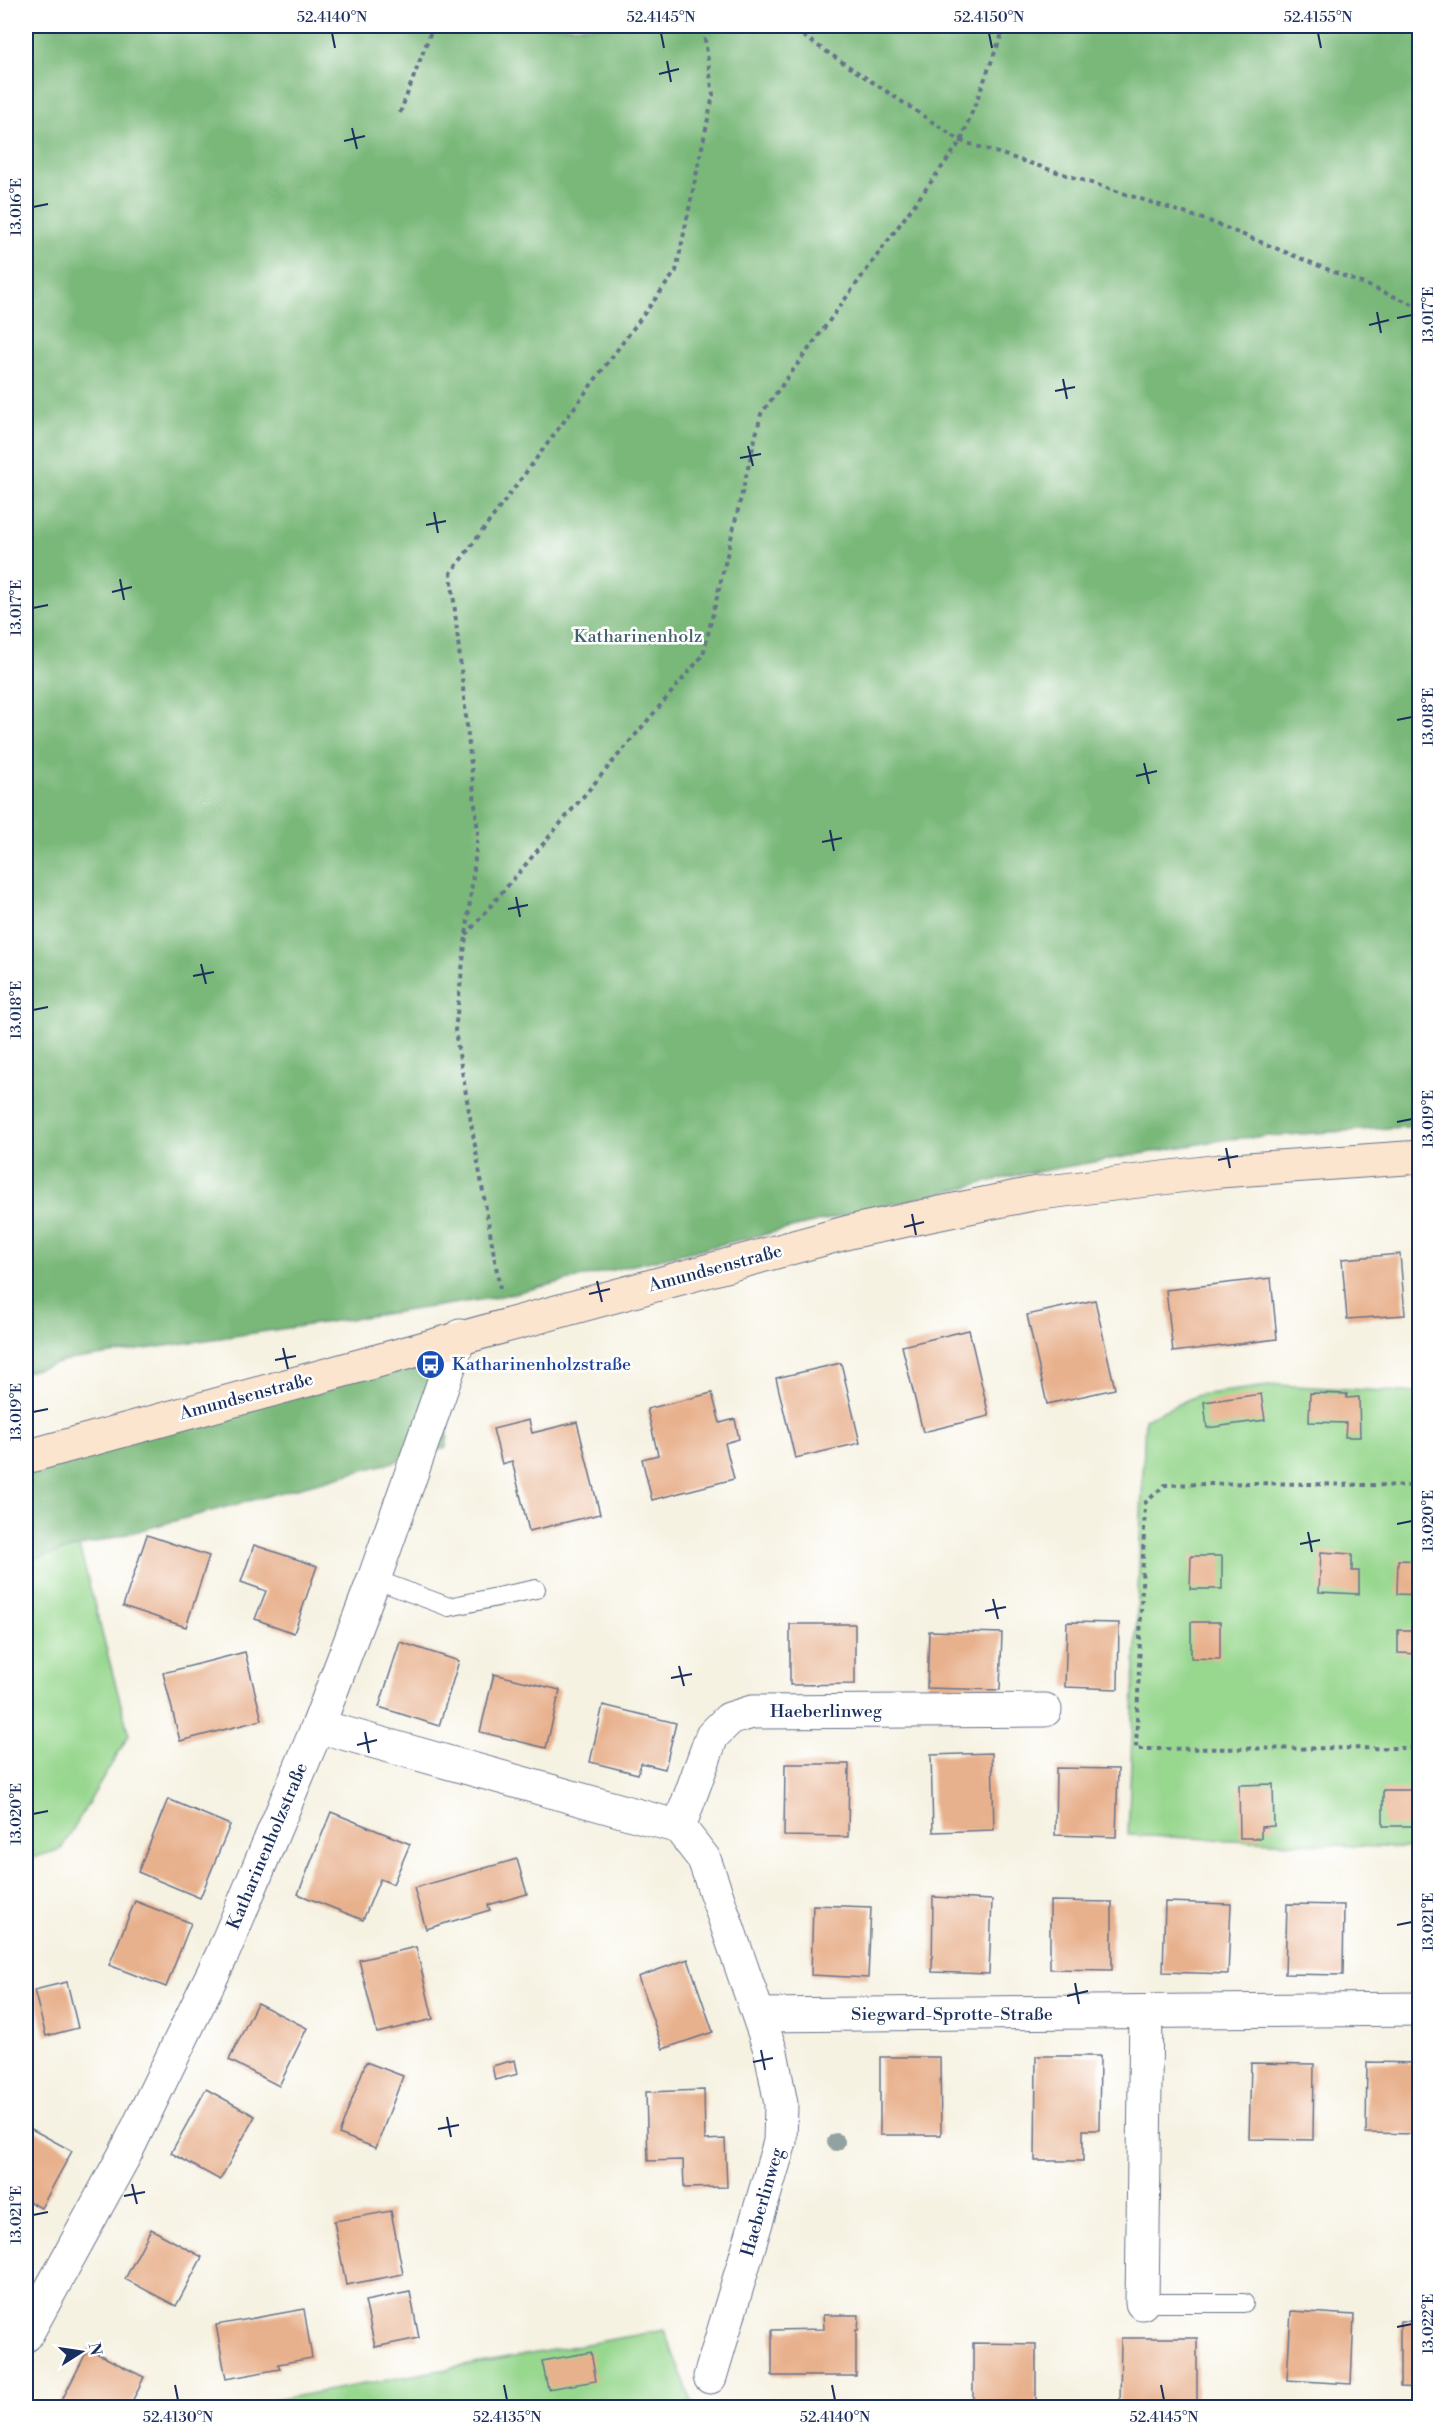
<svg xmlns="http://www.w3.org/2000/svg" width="1445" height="2433" font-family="'Libre Bodoni',serif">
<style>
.green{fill:#97d78e;stroke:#598376;stroke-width:1.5}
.forest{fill:#79b879;stroke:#4a746c;stroke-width:1.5}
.building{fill:#e8b18d}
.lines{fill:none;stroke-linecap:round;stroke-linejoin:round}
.lane-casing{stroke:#68738c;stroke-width:20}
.street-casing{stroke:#68738c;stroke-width:35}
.secondary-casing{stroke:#68738c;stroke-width:35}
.path{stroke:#68738c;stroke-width:4;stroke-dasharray:4.5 4.5;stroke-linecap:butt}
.lane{stroke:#fff;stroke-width:18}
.street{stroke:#fff;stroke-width:33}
.secondary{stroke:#fce5cf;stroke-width:33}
.tree{fill:#92a2a1}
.ticks{fill:none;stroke:#1b2f5e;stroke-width:2}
.labels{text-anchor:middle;stroke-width:5;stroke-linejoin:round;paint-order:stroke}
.park-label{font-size:18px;fill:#40616c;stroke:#fff}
.street-label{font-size:18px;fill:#1b2f5e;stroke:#fff}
.transit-label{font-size:18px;fill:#164399;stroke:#fff;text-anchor:start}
.neatline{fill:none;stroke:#1b2f5e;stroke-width:2}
.ticks-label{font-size:15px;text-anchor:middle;fill:#1b2f5e}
</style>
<rect width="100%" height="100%" fill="#fff"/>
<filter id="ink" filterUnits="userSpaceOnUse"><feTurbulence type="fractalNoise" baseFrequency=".0167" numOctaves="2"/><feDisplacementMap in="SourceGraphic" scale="12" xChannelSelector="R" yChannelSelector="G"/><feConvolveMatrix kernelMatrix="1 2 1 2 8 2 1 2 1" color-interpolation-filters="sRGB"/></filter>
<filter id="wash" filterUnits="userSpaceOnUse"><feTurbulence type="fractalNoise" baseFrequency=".008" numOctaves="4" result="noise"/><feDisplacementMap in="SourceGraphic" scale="24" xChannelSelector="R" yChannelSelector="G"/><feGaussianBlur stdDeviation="1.35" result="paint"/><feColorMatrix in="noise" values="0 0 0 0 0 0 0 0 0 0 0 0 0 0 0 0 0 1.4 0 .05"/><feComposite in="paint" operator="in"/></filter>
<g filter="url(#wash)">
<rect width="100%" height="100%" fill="#f6f2e2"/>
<g class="green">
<path d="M1277 1385 1419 1393V1849L1128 1835 1145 1419 1198 1395Z"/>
<path d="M79 1546 129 1735 61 1849 26 1860V1561Z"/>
<path d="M664 2330 694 2407 270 2408 269 2401Z"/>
</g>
<g class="forest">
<path d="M26 26H1419V1126L1228 1139 1013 1176 493 1298 70 1360 26 1372Z"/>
<path d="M460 1336 446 1448 26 1561V1457Z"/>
</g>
<g id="blocks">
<g class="building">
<path d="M1400 1254 1405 1315 1347 1319 1342 1259Z"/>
<path d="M1271 1278 1277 1339 1173 1352 1166 1290Z"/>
<path d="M1095 1300 1115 1389 1047 1404 1027 1315Z"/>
<path d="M969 1330 989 1416 923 1432 902 1346Z"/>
<path d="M841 1363 860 1443 795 1458 776 1378Z"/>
<path d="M712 1393 720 1423 735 1419 739 1439 725 1443 734 1479 652 1500 642 1459 658 1455 647 1409Z"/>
<path d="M1310 1393 1347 1394 1346 1398 1359 1397 1360 1437H1345L1346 1423 1309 1422Z"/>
<path d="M1261 1394 1265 1420 1207 1428 1204 1402Z"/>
<path d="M529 1420 532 1433 577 1422 600 1514 529 1531 512 1461 502 1464 493 1429Z"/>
<path d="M147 1535 209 1556 186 1627 123 1606Z"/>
<path d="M254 1545 317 1566 294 1633 255 1619 266 1591 241 1582Z"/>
<path d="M1321 1552 1352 1554V1571H1359V1594L1319 1592Z"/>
<path d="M1191 1556H1222V1589H1190Z"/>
<path d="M1398 1560 1420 1561V1595L1397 1594Z"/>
<path d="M1067 1622 1119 1623 1118 1689 1065 1687Z"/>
<path d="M1191 1622H1220V1659L1191 1658Z"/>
<path d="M790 1624H855V1684L790 1685Z"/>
<path d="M1398 1630H1420V1654L1398 1653Z"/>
<path d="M929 1631 1002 1633 1000 1690 927 1688Z"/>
<path d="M400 1642 459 1661 439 1726 379 1707Z"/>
<path d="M245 1652 262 1720 180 1741 163 1673Z"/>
<path d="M494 1674 560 1690 546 1748 480 1732Z"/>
<path d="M603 1705 676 1723 665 1769 641 1763 638 1774 590 1762Z"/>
<path d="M992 1753 994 1830 933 1832 931 1755Z"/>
<path d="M785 1764H849L848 1837 784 1836Z"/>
<path d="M1056 1768 1118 1769 1116 1837 1055 1835Z"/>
<path d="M1273 1784 1274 1826 1261 1827V1838H1240L1239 1785Z"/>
<path d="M1383 1790H1417L1418 1826H1383Z"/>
<path d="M168 1799 230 1825 200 1898 138 1872Z"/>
<path d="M331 1812 410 1844 393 1884 380 1879 363 1920 298 1894Z"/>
<path d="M517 1859 527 1894 488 1905 490 1910 426 1929 414 1888Z"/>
<path d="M933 1897 992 1900 989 1974 932 1972Z"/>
<path d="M135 1901 191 1923 166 1987 109 1965Z"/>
<path d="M1050 1901 1112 1902V1970L1050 1969Z"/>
<path d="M1165 1902 1231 1904 1228 1974 1163 1972Z"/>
<path d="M1287 1904 1344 1905 1343 1975 1285 1974Z"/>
<path d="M813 1905 871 1907 868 1978 811 1975Z"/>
<path d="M416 1947 433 2019 377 2033 359 1960Z"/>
<path d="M688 1959 713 2032 663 2049 638 1977Z"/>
<path d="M67 1982 78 2028 46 2036 34 1990Z"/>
<path d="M257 2003 307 2028 279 2086 229 2060Z"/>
<path d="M1036 2056H1100L1099 2130H1083V2161H1035Z"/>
<path d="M880 2057H940L941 2135H880Z"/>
<path d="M515 2060 518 2074 495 2080 492 2066Z"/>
<path d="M366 2062 403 2076 376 2148 339 2134Z"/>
<path d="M1367 2062 1420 2063V2134L1366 2133Z"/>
<path d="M1251 2063 1314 2064 1313 2140 1249 2139Z"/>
<path d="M206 2089 255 2116 220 2180 171 2153Z"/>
<path d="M704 2090 705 2140 725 2139 727 2187 684 2188 683 2160 648 2161 646 2092Z"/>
<path d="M26 2126 72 2151 41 2208 26 2200Z"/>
<path d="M391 2211 403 2274 346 2285 334 2221Z"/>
<path d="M151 2229 202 2257 176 2306 125 2279Z"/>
<path d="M410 2292 419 2338 375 2347 365 2301Z"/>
<path d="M304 2309 312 2358 278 2364 280 2369 226 2379 216 2325Z"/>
<path d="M1291 2311 1354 2315 1351 2384 1287 2380Z"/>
<path d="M823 2315H859L858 2330H856V2376H772V2330L824 2329Z"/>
<path d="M1400 2321H1420V2388L1400 2387Z"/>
<path d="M1121 2338H1197V2407L1120 2406Z"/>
<path d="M973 2343 1036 2344V2406L973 2407Z"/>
<path d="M88 2349 144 2377 129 2408 59 2406Z"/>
<path d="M591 2352 596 2381 548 2389 542 2361Z"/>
</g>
</g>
</g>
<g filter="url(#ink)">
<use href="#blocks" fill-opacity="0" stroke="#68738c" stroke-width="1.5"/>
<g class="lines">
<defs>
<g id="lane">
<path d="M374 1579 449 1607 536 1589"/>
<path d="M1142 2303H1244"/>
</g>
<g id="street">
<path d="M318 1726 679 1827 704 1859 771 2052 781 2104 780 2142 710 2377"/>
<path d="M679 1827 712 1736 729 1719 752 1712 1045 1710"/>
<path d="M759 2015 1420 2009"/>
<path d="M1142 2303 1146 2012"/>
<path d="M26 2335 125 2154 222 1955 318 1726 374 1579 460 1336"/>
</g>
<path id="secondary" d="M26 1457 849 1232 1032 1194 1220 1171 1420 1157"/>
</defs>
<use href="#lane" class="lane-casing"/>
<use href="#street" class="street-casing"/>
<use href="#secondary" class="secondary-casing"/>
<g class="path">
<path d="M788 26 961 141 1209 221 1420 307"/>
<path d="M400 113 433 26"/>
<path d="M466 935 703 655 761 414 961 141 1005 26"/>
<path d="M500 1289 455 1031 478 832 451 573 676 271 713 95 703 26"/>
<path d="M1420 1486 1253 1483 1165 1485 1145 1503 1136 1749 1420 1748"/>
</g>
<use href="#lane" class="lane"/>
<use href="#street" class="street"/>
<use href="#secondary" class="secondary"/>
</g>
<circle class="tree" cx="836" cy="2142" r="9"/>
</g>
<path class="ticks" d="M332 33 335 48M661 33 664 48M989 33 992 48M1318 33 1321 48M667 61 671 82M659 74 679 69M352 128 357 149M344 141 365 136M33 207 48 204M1377 312 1381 333M1397 318 1412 315M1369 325 1389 320M1063 379 1067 399M1055 391 1075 387M748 446 753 466M740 458 761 454M434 512 438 533M426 525 446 521M120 579 124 600M112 592 132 587M33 608 48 605M1397 720 1412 717M1144 763 1149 784M1136 776 1157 771M830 830 834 851M822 842 842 838M516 897 520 917M508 909 528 905M201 964 206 984M193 976 214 972M33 1010 48 1007M1397 1122 1412 1119M1226 1148 1230 1168M1218 1160 1238 1156M912 1214 916 1235M904 1227 924 1222M597 1281 602 1302M589 1294 610 1289M283 1348 288 1369M275 1360 296 1356M33 1412 48 1409M1397 1524 1412 1521M1308 1532 1312 1552M1300 1544 1320 1540M993 1599 998 1619M985 1611 1006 1607M679 1666 684 1686M671 1678 692 1674M365 1732 369 1753M357 1745 377 1740M33 1814 48 1811M1397 1925 1412 1922M1075 1983 1079 2004M1067 1996 1088 1991M761 2050 765 2070M753 2062 773 2058M447 2117 451 2137M438 2129 459 2125M132 2184 137 2204M124 2196 145 2192M33 2215 48 2212M1397 2327 1412 2324M175 2385 178 2400M504 2385 507 2400M832 2385 835 2400M1161 2385 1164 2400"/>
<defs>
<symbol id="bus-disc" viewBox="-11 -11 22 22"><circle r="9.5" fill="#1a4fb4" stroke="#fff"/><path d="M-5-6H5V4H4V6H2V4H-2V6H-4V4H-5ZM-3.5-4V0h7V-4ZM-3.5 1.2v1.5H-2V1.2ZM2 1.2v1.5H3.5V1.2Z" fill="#fff"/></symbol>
</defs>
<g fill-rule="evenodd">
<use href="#bus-disc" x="414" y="1348" width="33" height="33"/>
</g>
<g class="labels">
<g class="park-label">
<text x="638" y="642">Katharinenholz</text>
</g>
<g class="street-label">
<text transform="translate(715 1268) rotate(-15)" y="6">Amundsenstraße</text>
<text transform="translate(246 1396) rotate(-15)" y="6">Amundsenstraße</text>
<text x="826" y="1717">Haeberlinweg</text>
<text transform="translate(267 1846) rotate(-67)" y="6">Katharinenholzstraße</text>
<text x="952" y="2020">Siegward-Sprotte-Straße</text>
<text transform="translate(762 2202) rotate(-74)" y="6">Haeberlinweg</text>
</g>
<g class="transit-label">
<text x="452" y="1370">Katharinenholzstraße</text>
</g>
</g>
<rect width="1445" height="2433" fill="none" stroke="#fff" stroke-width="66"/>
<g transform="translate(81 2352) rotate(78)" stroke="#ffffff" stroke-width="4.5" paint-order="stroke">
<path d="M0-4.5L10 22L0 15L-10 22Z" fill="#1b2f5e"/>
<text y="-9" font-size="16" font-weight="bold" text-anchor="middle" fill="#1b2f5e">N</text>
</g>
<rect x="33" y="33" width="1379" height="2367" class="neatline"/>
<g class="ticks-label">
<text x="332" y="22">52.4140°N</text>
<text x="661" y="22">52.4145°N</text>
<text x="989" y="22">52.4150°N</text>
<text x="1318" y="22">52.4155°N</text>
<text transform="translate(16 207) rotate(-90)" y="5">13.016°E</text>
<text transform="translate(1428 315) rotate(-90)" y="5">13.017°E</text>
<text transform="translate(16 608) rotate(-90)" y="5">13.017°E</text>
<text transform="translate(1428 717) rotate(-90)" y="5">13.018°E</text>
<text transform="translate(16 1010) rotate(-90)" y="5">13.018°E</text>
<text transform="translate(1428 1119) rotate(-90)" y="5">13.019°E</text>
<text transform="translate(16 1412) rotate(-90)" y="5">13.019°E</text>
<text transform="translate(1428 1521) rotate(-90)" y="5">13.020°E</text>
<text transform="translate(16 1814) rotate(-90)" y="5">13.020°E</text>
<text transform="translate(1428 1922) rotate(-90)" y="5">13.021°E</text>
<text transform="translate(16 2215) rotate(-90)" y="5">13.021°E</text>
<text transform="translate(1428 2324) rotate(-90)" y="5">13.022°E</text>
<text x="178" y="2422">52.4130°N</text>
<text x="507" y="2422">52.4135°N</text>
<text x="835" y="2422">52.4140°N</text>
<text x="1164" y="2422">52.4145°N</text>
</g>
</svg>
